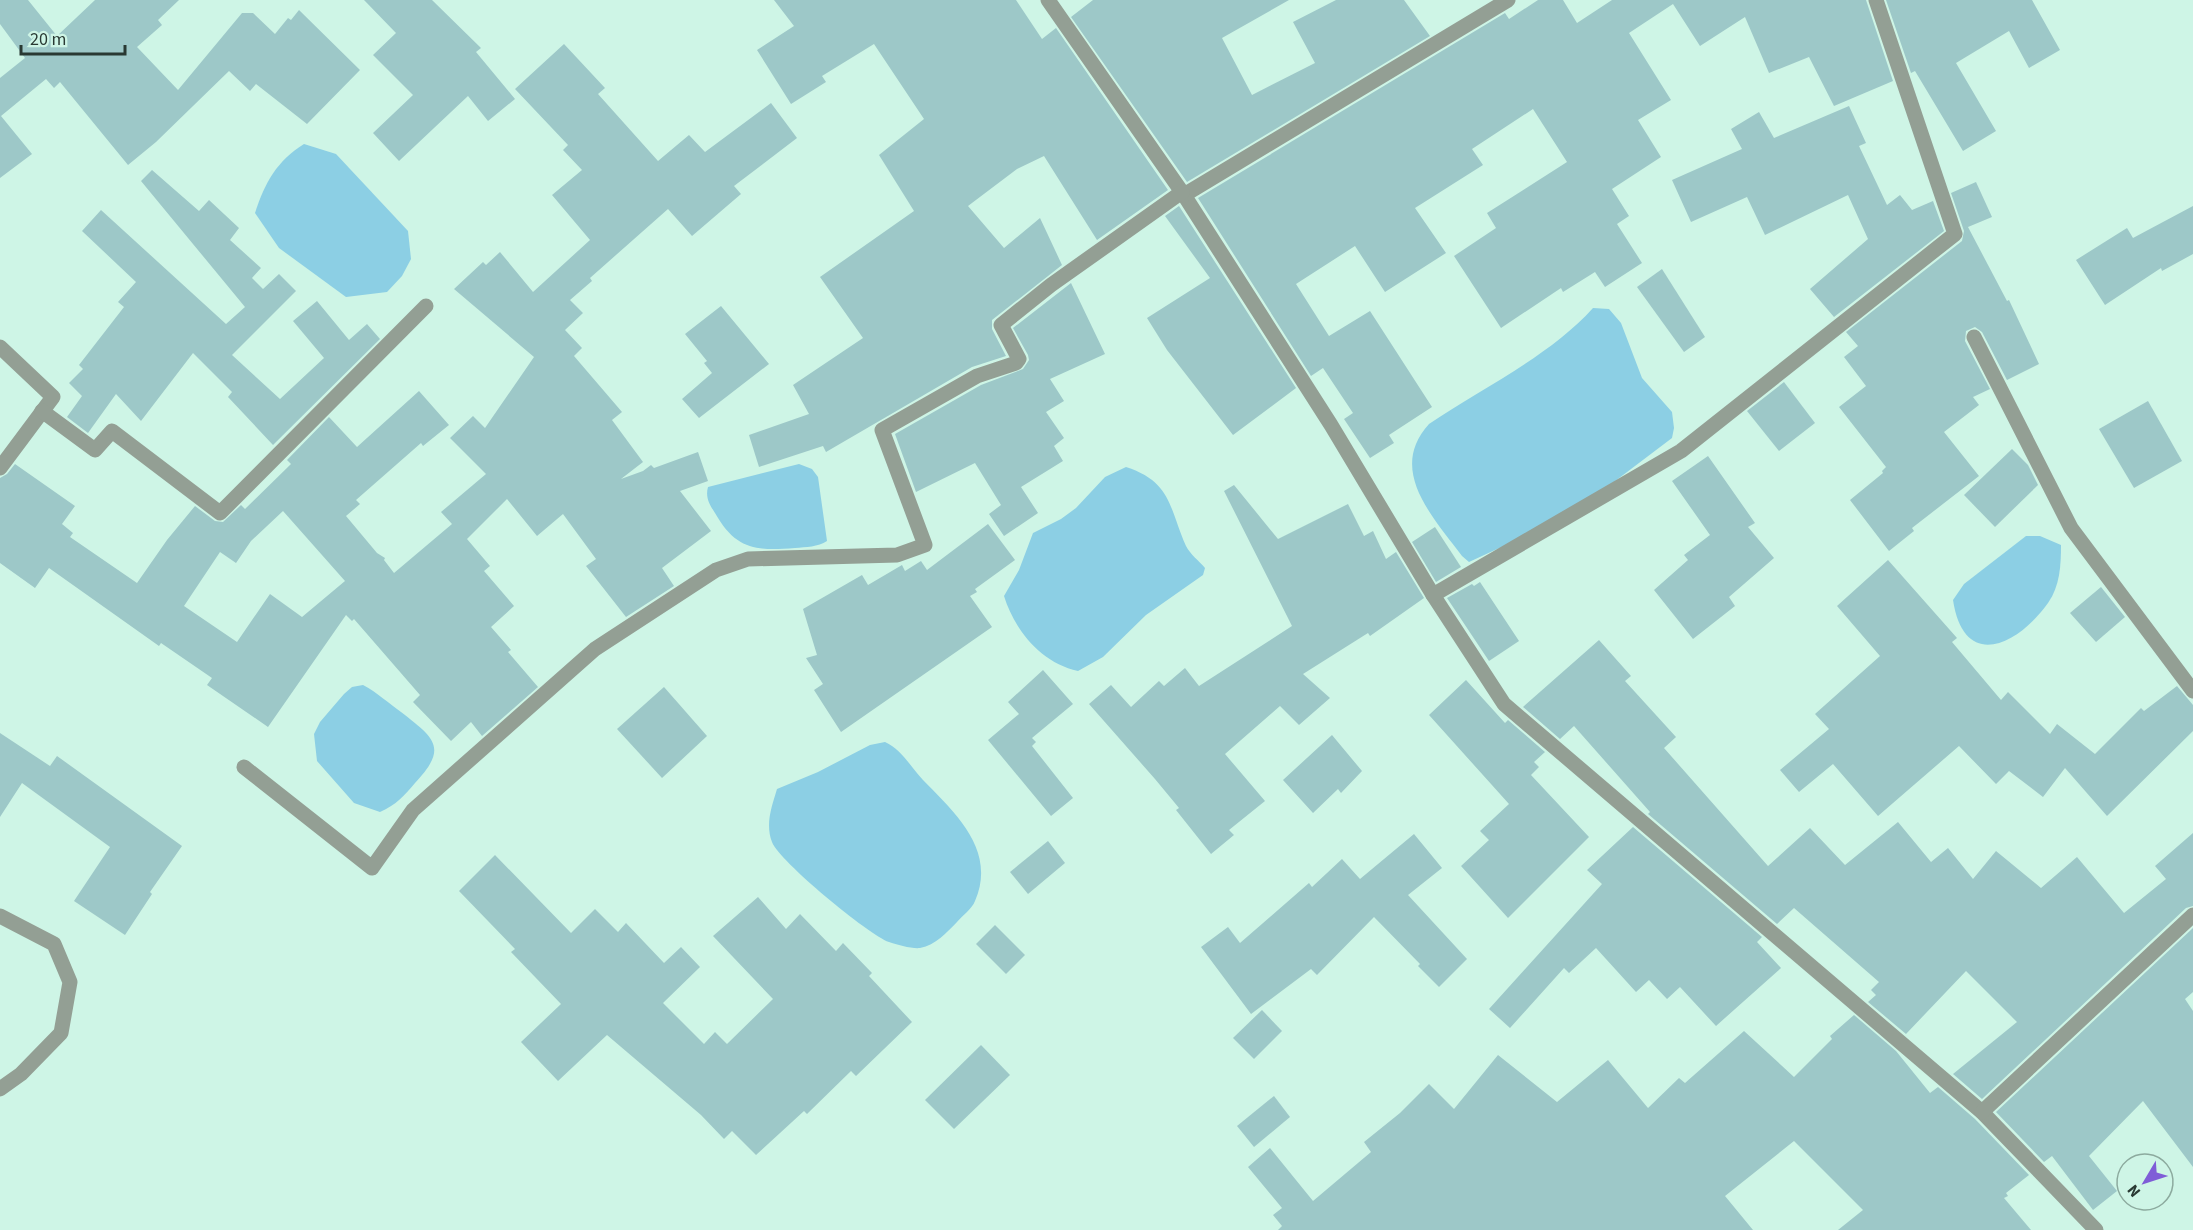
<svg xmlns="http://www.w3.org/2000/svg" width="2193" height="1230" font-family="'Source Sans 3',sans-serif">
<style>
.water{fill:#8ccfe4}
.building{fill:#9dc8c8;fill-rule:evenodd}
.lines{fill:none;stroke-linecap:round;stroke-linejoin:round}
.minor{stroke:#939f94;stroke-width:15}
</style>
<rect width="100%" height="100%" fill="#cef5e6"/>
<g class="water">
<path d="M304 144 336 154 408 231 411 259 402 276 387 292 346 297 279 248 255 213C265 182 277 161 304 144Z"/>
<path d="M1593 308 1609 309 1621 323 1642 378 1672 412 1674 428 1672 438 1598 494 1508 544 1469 562 1462 556C1433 517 1387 470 1429 424 1482 388 1550 356 1593 308Z"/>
<path d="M799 464 812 469 818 477 827 541C818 547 806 547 795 548 756 551 736 550 715 513 710 505 705 498 708 487Z"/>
<path d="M1126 467C1172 482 1169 508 1186 546 1190 554 1199 561 1205 568L1203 575 1146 615 1103 657 1078 671C1041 663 1015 631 1004 596L1019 570 1033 533 1061 519 1076 508 1105 477Z"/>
<path d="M2026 536H2040L2061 545C2061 565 2060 586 2048 603 2018 645 1964 672 1953 600L1964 584Z"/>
<path d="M363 685C378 693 388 703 401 712 434 738 449 747 415 783 404 796 396 805 380 812L354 803 317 761 314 734 320 722 344 694 352 687Z"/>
<path d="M885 742C902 750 910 766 923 780 955 813 997 850 975 901 972 909 962 916 957 922 946 933 936 945 920 948 913 949 897 945 889 942 869 935 779 861 772 842 765 824 772 806 777 789L818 772 870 745Z"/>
</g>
<g class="building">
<path d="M0 0H28L57 36 95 0H179L158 20 162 25 137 47 178 90 242 13H253L275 34 288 18 291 20 299 10 360 70 307 124 256 84 250 91 229 71 156 142 128 165 60 82 54 88 46 79 1 116 32 154 0 178V78L25 58 0 24Z"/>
<path d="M364 0H432L481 48 476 52 515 99 488 121 468 96 399 161 373 133 413 95 373 55 396 33Z"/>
<path d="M774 0H1016L1042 39 1056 28 1168 190 1097 240 1044 156 1017 169 968 206 1004 248 1040 218 1062 265 992 320V329L1006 356 972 367 826 452 823 446 759 467 749 435 809 414 793 385 863 338 820 277 914 211 879 155 924 119 874 44 822 76 826 82 791 104 757 50 794 26Z"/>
<path d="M1093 0H1289L1222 38 1252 95 1315 63 1293 22 1336 0H1404L1430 36 1187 182 1071 17Z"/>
<path d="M1538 0H1563L1577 23 1612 0H1866L1893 81 1834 106 1809 57 1769 73 1745 17 1700 46 1673 4 1629 33 1671 100 1638 120 1661 157 1612 189 1629 216 1617 224 1642 263 1605 287 1595 272 1563 292 1561 288 1501 328 1454 256 1496 228 1487 213 1567 162 1533 109 1472 149 1483 165 1415 208 1446 253 1385 292 1355 246 1296 284 1329 336 1370 311 1432 407 1389 435 1394 443 1370 458 1344 419 1353 413 1323 368 1311 376 1198 198 1505 13 1509 19Z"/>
<path d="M1886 0H2032L2060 50 2029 68 2009 31 1956 63 1996 131 1963 151 1915 71 1911 73Z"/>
<path d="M564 44 605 88 598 94 658 161 689 135 705 152 771 103 797 138 734 186 741 194 692 236 668 209 590 278 592 281 570 300 583 313 565 330 582 348 574 356 622 412 612 420 643 462 621 479 643 471 651 465 654 468 698 452 708 481 680 491 711 531 662 568 674 586 626 617 586 566 596 559 563 514 537 536 507 499 467 539 490 566 484 571 514 606 491 627 511 650 508 652 538 687 482 736 471 722 451 741 413 702 420 695 354 619 352 621 346 615 268 727 207 685 212 678 161 643 159 646 49 568 35 588 0 563V478L7 474 15 464 75 506 62 524 73 533 70 537 137 583 167 540 195 506 215 521 223 522 241 505 245 509 291 464 287 460 329 417 357 447 419 391 449 425 423 446 421 443 356 500 360 504 346 516 377 553 385 558 384 560 394 573 452 524 441 512 486 474 450 438 473 416 485 428 534 357 454 289 483 262 486 265 500 252 533 292 590 240 552 195 582 170 563 150 568 145 515 89ZM283 511 345 581 302 617 270 594 237 642 184 606 220 552 236 563 251 541Z"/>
<path d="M1849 106 1866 143 1859 146 1887 205 1900 195 1912 210 1933 201 1944 231 1834 317 1810 289 1868 239 1848 195 1765 235 1747 197 1691 222 1672 180 1742 149 1731 129 1759 112 1774 138Z"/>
<path d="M152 170 199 211 209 200 239 228 230 240 261 268 252 278 263 289 279 274 296 291 232 355 280 399 324 358 293 321 317 301 349 340 367 324 380 339 273 445 228 397 232 392 193 353 141 421 116 394 88 433 67 417 82 396 69 383 83 369 79 365 124 307 118 302 136 282 82 231 101 210 226 324 245 307 141 181Z"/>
<path d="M1976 182 1992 217 1968 227 2007 301 2009 300 2039 364 2007 380 1982 332 1975 327 1966 331 1965 341 1990 389 1973 397 1979 405 1944 432 1979 476 1912 528 1914 531 1889 551 1850 500 1883 473 1882 471 1886 467 1839 407 1866 386 1844 357 1858 346 1846 332 1962 241 1964 231 1951 193Z"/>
<path d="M1179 206 1296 388 1233 435 1167 350 1147 318 1210 278 1165 216Z"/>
<path d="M2193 206V254L2162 271 2161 268 2105 305 2076 260 2127 228 2133 238Z"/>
<path d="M1662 269 1705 337 1684 352 1637 287Z"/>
<path d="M1071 283 1105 354 1050 379 1064 401 1046 412 1064 438 1054 446 1063 461 1021 487 1038 513 1004 536 989 514 1001 505 975 463 916 492 895 434 981 385 1023 369 1029 360 1028 355 1013 328Z"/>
<path d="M721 306 769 364 699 418 682 399 712 373 704 363 707 361 685 334Z"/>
<path d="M1784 382 1815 423 1779 451 1747 411Z"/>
<path d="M2148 401 2182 461 2134 488 2099 429Z"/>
<path d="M2012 449 2028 465 2038 485 1995 527 1964 495Z"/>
<path d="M1708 456 1755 523 1748 527 1774 558 1729 597 1735 606 1693 639 1654 590 1688 560 1684 555 1710 535 1672 481Z"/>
<path d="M1234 485 1278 539 1348 504 1364 536 1373 531 1386 559 1396 552 1424 598 1370 636 1368 633 1303 674 1330 698 1299 725 1280 706 1225 754 1265 801 1229 830 1234 835 1211 854 1176 810 1179 808 1155 779 1089 704 1111 685 1131 707 1159 681 1164 686 1185 668 1199 686 1292 626 1224 491Z"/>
<path d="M988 524 1015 560 975 589 977 592 970 596 992 627 841 732 814 690 823 684 806 658 817 655 803 609 862 575 868 585 902 565 905 571 921 561 927 570Z"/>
<path d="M1435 527 1461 567 1436 582 1412 542Z"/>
<path d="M1888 560 1957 638 1952 642 2001 700 2008 692 2050 734 2057 724 2095 754 2141 708 2144 711 2177 686 2193 705V731L2107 816 2065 768 2043 797 2009 771 1996 784 1959 746 1878 816 1833 764 1799 792 1780 770 1829 729 1815 714 1880 656 1837 606Z"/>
<path d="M1480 582 1519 641 1489 661 1447 598 1472 584 1474 586Z"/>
<path d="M2101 587 2125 617 2096 642 2070 613Z"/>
<path d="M1599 640 1631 676 1625 681 1676 737 1664 748 1768 866 1810 828 1845 865 1898 822 1931 862 1948 848 1973 879 1996 851 2041 888 2077 857 2124 913 2166 879 2155 866 2193 833V906L2186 908 1982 1099 1953 1074 2017 1022 1966 971 1906 1034 1868 1002 1876 995 1871 990 1879 982 1794 908 1777 924 1648 814 1650 812 1574 726 1560 739 1523 707Z"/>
<path d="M1043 670 1073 704 1032 738 1036 742 1032 746 1073 798 1051 816 988 740 1019 714 1008 702Z"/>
<path d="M1466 680 1505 723 1508 720 1545 752 1534 762 1539 767 1531 775 1589 837 1508 918 1461 866 1489 840 1480 831 1509 804 1429 715Z"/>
<path d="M664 687 707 736 662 778 617 729Z"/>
<path d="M0 733 50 766 57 756 182 846 150 892 152 894 125 935 74 901 110 847 22 783 0 817Z"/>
<path d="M1332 735 1362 771 1341 793 1338 789 1313 813 1283 780Z"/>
<path d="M1633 827 1762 937 1757 942 1781 968 1716 1026 1680 987 1667 999 1649 980 1636 992 1596 948 1569 973 1564 968 1510 1028 1489 1009 1602 884 1587 870Z"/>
<path d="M1414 834 1442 868 1408 895 1467 959 1439 987 1418 966 1420 964 1374 917 1317 975 1311 969 1251 1014 1201 947 1228 927 1240 943 1309 883 1312 887 1342 859 1360 879Z"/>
<path d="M1048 841 1065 863 1028 894 1010 872Z"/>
<path d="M495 855 571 933 595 909 618 932 626 923 664 963 681 947 700 967 663 1003 704 1044 715 1032 727 1044 773 999 713 936 758 897 786 929 800 914 836 951 843 943 872 973 869 976 912 1022 856 1076 851 1071 807 1114 804 1111 756 1155 732 1131 724 1139 701 1115 607 1035 558 1081 521 1042 561 1004 511 952 515 949 459 891Z"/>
<path d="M995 925 1025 955 1006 974 976 944Z"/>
<path d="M2193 928V992L2185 999 2193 1011V1167L2143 1101 2089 1156 2117 1191 2093 1210 2052 1156 2044 1162 1996 1112Z"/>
<path d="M1262 1010 1282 1031 1254 1059 1233 1038Z"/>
<path d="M1854 1015 1896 1051 1930 1093 1938 1087 1975 1119 2029 1175 2006 1193 2008 1196 2004 1198 2031 1230H1838L1863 1210 1794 1141 1725 1196 1753 1230H1278L1282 1226 1273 1215 1282 1208 1248 1167 1270 1148 1313 1201 1371 1152 1364 1142 1400 1113 1429 1084 1454 1109 1498 1055 1557 1102 1608 1060 1648 1108 1679 1078 1685 1083 1744 1031 1794 1077 1832 1039 1830 1036Z"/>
<path d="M981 1045 1010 1075 954 1129 925 1100Z"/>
<path d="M1274 1096 1290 1117 1254 1147 1237 1126Z"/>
</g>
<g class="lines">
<g class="minor">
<path d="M1048 0 1184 195 1331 425 1433 595 1504 704 1982 1112 2096 1230"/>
<path d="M1184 195 1508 0"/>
<path d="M1974 337 2071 528 2193 691"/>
<path d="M0 347 53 397 0 468"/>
<path d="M42 411 95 450 112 431 220 513 426 306"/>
<path d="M1433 595 1681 451 1955 234 1876 0"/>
<path d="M244 767 372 868 413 810 595 649 716 570 748 559 897 555 925 545 882 430 977 376 1016 363 1019 359 1001 325 1051 285 1182 192"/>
<path d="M0 916 54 944 70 982 61 1033 21 1074 0 1089"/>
<path d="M1982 1112 2193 915"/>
</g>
</g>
<g transform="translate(2145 1182) rotate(231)"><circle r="28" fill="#cef5e6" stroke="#8caa9e" stroke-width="1.5"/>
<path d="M0-4.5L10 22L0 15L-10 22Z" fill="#7f5dd7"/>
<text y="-9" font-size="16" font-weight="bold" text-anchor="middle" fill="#293933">N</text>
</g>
<path d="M21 45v9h104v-9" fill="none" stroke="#293933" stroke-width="3"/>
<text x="30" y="45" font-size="18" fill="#293933" stroke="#cef5e6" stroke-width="4.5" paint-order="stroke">20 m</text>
</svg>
